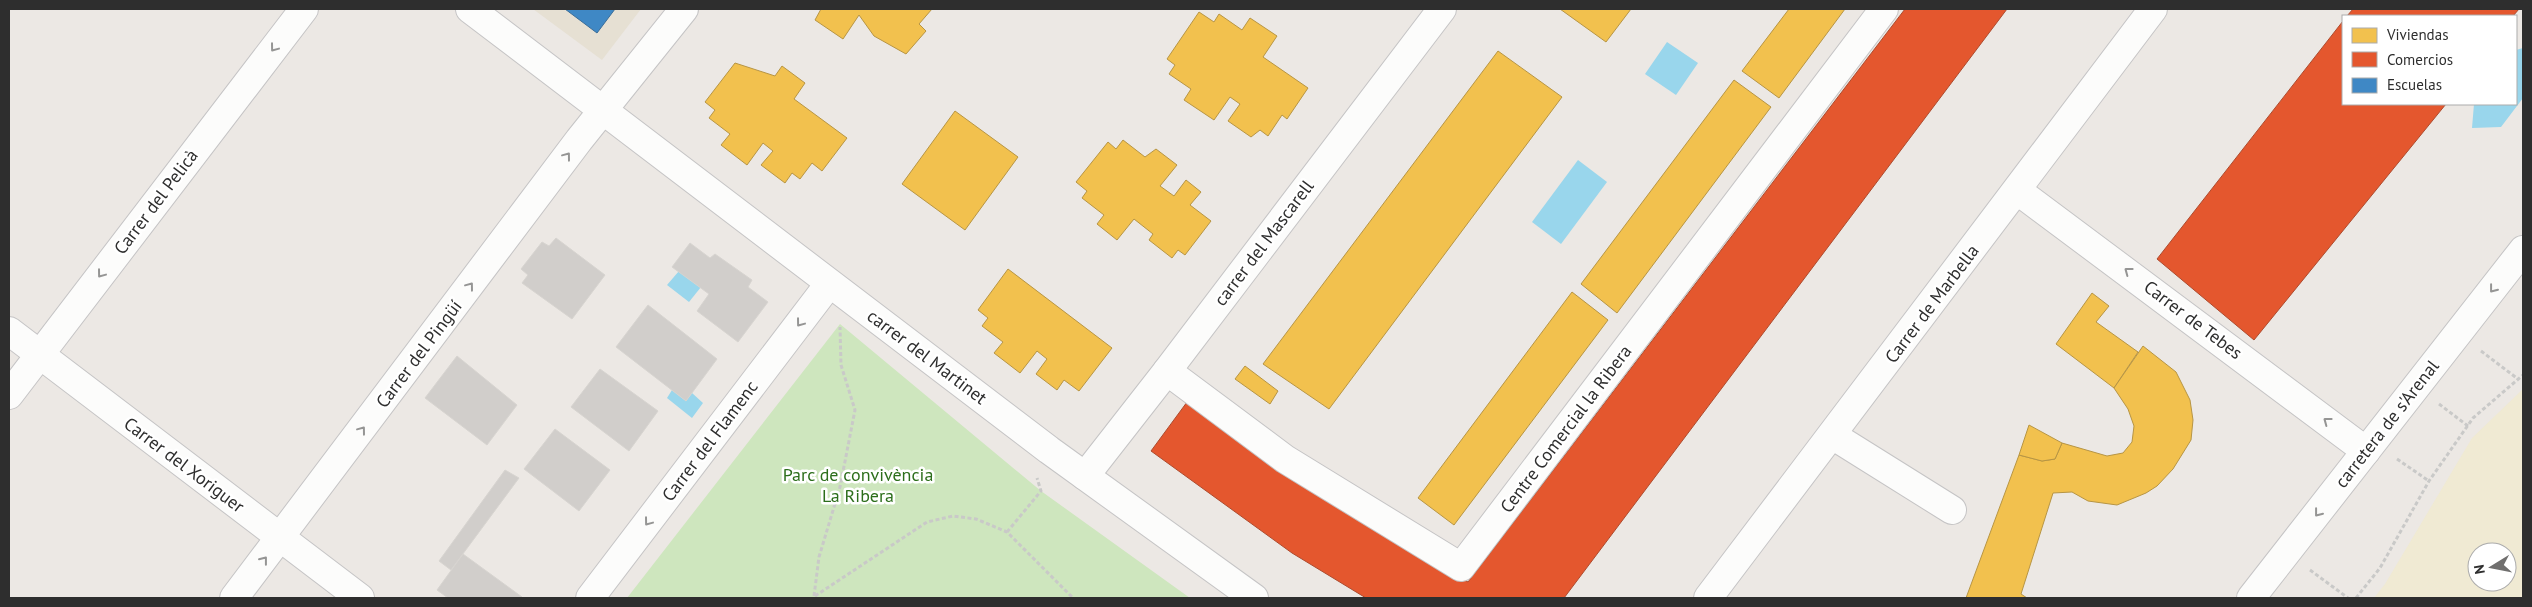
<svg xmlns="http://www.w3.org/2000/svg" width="2532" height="607" font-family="'PT Sans',sans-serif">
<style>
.education{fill:#e6e0d3}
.green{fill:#cee6be}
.sand{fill:#f0ead3;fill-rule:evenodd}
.water{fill:#99d6ec}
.homes{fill:#f2c14e;stroke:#b79544}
.shops{fill:#e4572e;stroke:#ad4b2e}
.schools{fill:#3f88c5;stroke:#3a6d98}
.building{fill:#d1cecb;stroke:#d7d4d0}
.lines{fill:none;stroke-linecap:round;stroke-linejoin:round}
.minor-casing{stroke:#c5c4c5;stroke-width:30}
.path{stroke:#c9c9c8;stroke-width:3;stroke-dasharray:4 2.5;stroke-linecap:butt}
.minor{stroke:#fcfcfb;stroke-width:28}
.oneway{stroke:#959594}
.labels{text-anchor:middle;stroke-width:5;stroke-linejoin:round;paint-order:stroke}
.street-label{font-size:18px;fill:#2e2e2e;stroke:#fff}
.park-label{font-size:18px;fill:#2c6e1b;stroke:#fff}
</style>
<rect width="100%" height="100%" fill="#ece8e4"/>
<path class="education" d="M533 9H641L602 60Z"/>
<path class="green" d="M840 324 1041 491 1190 598H627Z"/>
<path class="sand" d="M2523 389V598H2374L2385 584 2472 438ZM2477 552H2507V582H2477Z"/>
<g class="water">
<path d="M1667 42 1698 63 1676 95 1645 74Z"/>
<path d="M2523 48V98L2501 127 2472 128 2474 104H2516V50Z"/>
<path d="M1578 160 1607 182 1561 244 1532 222Z"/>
<path d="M679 271 701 287 689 302 667 285Z"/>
<path d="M672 390 686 401 692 393 703 403 692 418 667 398Z"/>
</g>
<g class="homes">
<path d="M821 9H932L919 24 926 31 906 54 874 36 859 15 843 39 815 20Z"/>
<path d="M1560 9H1631L1606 42Z"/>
<path d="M1789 9H1845L1779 98 1742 71Z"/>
<path d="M1199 12 1214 22 1219 14 1242 30 1250 18 1277 36 1263 57 1308 88 1287 119 1282 115 1268 136 1260 130 1251 137 1228 121 1240 104 1230 97 1214 120 1184 100 1191 89 1169 74 1175 65 1167 59Z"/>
<path d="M2336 36 2343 42V104H2362L2315 169 2299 256 2256 312 2231 289 2217 304 2190 284 2256 213 2270 138 2314 86 2304 76Z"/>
<path d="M1498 51 1562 97 1329 409 1263 364Z"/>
<path d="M735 63 775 76 782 66 805 83 794 99 847 138 822 171 812 163 800 179 792 173 785 183 761 165 773 151 763 143 747 165 721 145 730 134 709 118 715 110 705 102Z"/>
<path d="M1734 80 1771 107 1617 313 1581 284Z"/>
<path d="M955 111 1018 157 965 230 902 184Z"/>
<path d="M1123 140 1145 157 1156 149 1177 165 1160 186 1174 196 1186 180 1201 192 1190 205 1211 221 1185 255 1178 250 1172 258 1149 240 1153 234 1134 219 1117 240 1097 224 1104 215 1082 198 1087 191 1076 182 1108 142 1116 149Z"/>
<path d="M1008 269 1112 348 1079 391 1064 380 1057 390 1036 374 1047 359 1037 351 1020 373 994 353 1003 342 982 326 988 318 978 310Z"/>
<path d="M1572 292 1608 320 1454 525 1418 498Z"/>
<path d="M2092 293 2109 306 2096 322 2138 352 2114 388 2056 344Z"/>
<path d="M2143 346 2176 372 2190 400 2193 420 2191 440 2173 469 2157 486 2146 493 2117 505 2088 501 2072 492 2053 493 2021 594 2027 598H1966L2019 455 2042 461 2055 459 2062 443 2107 456 2123 453 2132 442 2134 426 2128 409 2114 388Z"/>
<path d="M1245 366 1278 391 1270 404 1235 379Z"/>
<path d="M2029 425 2062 443 2055 459 2042 461 2019 455Z"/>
</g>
<g class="shops">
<path d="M1905 9H2007L1564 598H1366L1292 553 1151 451 1190 398 1284 468 1468 582Z"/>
<path d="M2353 9H2519L2513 16H2347Z"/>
<path d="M2343 21V104H2446L2254 340 2157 259Z"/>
</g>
<path class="schools" d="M565 9H615L597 33Z"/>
<g class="building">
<path d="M556 238 605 275 572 319 522 283 528 275 521 269 542 242 549 246Z"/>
<path d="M690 243 710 258 715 254 752 280 748 287 768 302 738 342 697 311 709 294 672 267Z"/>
<path d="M648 305 717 359 686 401 616 347Z"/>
<path d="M457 356 517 405 487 445 425 398Z"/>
<path d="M600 369 658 411 629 451 571 407Z"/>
<path d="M555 429 610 470 579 511 524 469Z"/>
<path d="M505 470 519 478 451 570 439 561Z"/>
<path d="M463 554 522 597 521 598H448L437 590Z"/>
</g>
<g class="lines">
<defs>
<g id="minor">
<path d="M470 9 1049 450 1254 598"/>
<path d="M2018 191 2366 451"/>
<path d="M9 331 360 598"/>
<path d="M1167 371 1285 459 1461 567 1884 9"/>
<path d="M9 395 304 9"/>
<path d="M1832 435 1952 510"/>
<path d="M1085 476 1167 371 1442 9"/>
<path d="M234 598 579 140 684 9"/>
<path d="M590 598 829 284"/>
<path d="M1708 598 2153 9"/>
<path d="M2251 598 2523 250"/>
</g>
</defs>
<use href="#minor" class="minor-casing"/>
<g class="path">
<path d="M2481 351 2518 379"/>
<path d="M2439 404 2468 426"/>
<path d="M2397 459 2429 481"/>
<path d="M1007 532 1041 491 1037 478"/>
<path d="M2310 570 2348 598"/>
<path d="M814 596 819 557 840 487 855 410 841 365 840 327"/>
<path d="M815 596 927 522 953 516 976 519 1007 532 1073 598"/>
<path d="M2356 598 2380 568 2429 481 2473 418 2523 375"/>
</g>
<use href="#minor" class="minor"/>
</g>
<defs><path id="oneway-chevron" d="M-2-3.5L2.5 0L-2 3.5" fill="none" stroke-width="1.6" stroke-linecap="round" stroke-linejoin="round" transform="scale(1.25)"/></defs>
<g class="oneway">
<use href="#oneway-chevron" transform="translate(274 48) rotate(127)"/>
<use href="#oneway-chevron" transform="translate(567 156) rotate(-53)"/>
<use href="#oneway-chevron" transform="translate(2128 271) rotate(-143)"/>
<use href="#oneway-chevron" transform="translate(101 274) rotate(127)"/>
<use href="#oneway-chevron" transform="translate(470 286) rotate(-53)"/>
<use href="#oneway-chevron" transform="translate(2493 289) rotate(128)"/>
<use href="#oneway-chevron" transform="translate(800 323) rotate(127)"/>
<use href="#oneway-chevron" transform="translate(2327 421) rotate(-143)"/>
<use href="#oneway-chevron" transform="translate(362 430) rotate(-53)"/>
<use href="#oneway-chevron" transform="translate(2318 513) rotate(128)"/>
<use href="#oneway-chevron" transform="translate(648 522) rotate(127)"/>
<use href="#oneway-chevron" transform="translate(264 560) rotate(-52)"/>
</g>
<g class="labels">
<g class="street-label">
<text transform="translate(156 202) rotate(-53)" y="6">Carrer del Pelicà</text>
<text transform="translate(1264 243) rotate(-53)" y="6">carrer del Mascarell</text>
<text transform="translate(1932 304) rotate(-53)" y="6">Carrer de Marbella</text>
<text transform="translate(2193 320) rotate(37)" y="6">Carrer de Tebes</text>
<text transform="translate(419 354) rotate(-53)" y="6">Carrer del Pingüí</text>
<text transform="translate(927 357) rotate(37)" y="6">carrer del Martinet</text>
<text transform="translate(2387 424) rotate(-52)" y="6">carretera de s'Arenal</text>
<text transform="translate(1566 429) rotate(-53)" y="6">Centre Comercial la Ribera</text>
<text transform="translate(710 441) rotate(-53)" y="6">Carrer del Flamenc</text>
<text transform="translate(184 465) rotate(37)" y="6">Carrer del Xoriguer</text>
</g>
<g class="park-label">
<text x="858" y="481">Parc de convivència<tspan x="858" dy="21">La Ribera</tspan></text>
</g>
</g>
<rect width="2532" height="607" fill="none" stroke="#2e2e2e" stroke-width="20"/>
<rect x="2342" y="15" width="175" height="90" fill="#ffffff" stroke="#ababab"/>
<rect x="2352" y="28" width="25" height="15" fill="#f2c14e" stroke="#ababab"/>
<text x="2387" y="40" font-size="15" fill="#2e2e2e">Viviendas</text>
<rect x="2352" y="52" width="25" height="15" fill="#e4572e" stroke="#ababab"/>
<text x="2387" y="65" font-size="15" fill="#2e2e2e">Comercios</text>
<rect x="2352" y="78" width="25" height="15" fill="#3f88c5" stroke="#ababab"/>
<text x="2387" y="90" font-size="15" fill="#2e2e2e">Escuelas</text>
<g transform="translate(2492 567) rotate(260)"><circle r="24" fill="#ffffff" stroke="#ababab"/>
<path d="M0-4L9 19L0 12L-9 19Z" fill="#706f6e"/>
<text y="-8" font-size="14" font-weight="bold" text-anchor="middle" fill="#2e2e2e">N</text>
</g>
</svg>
